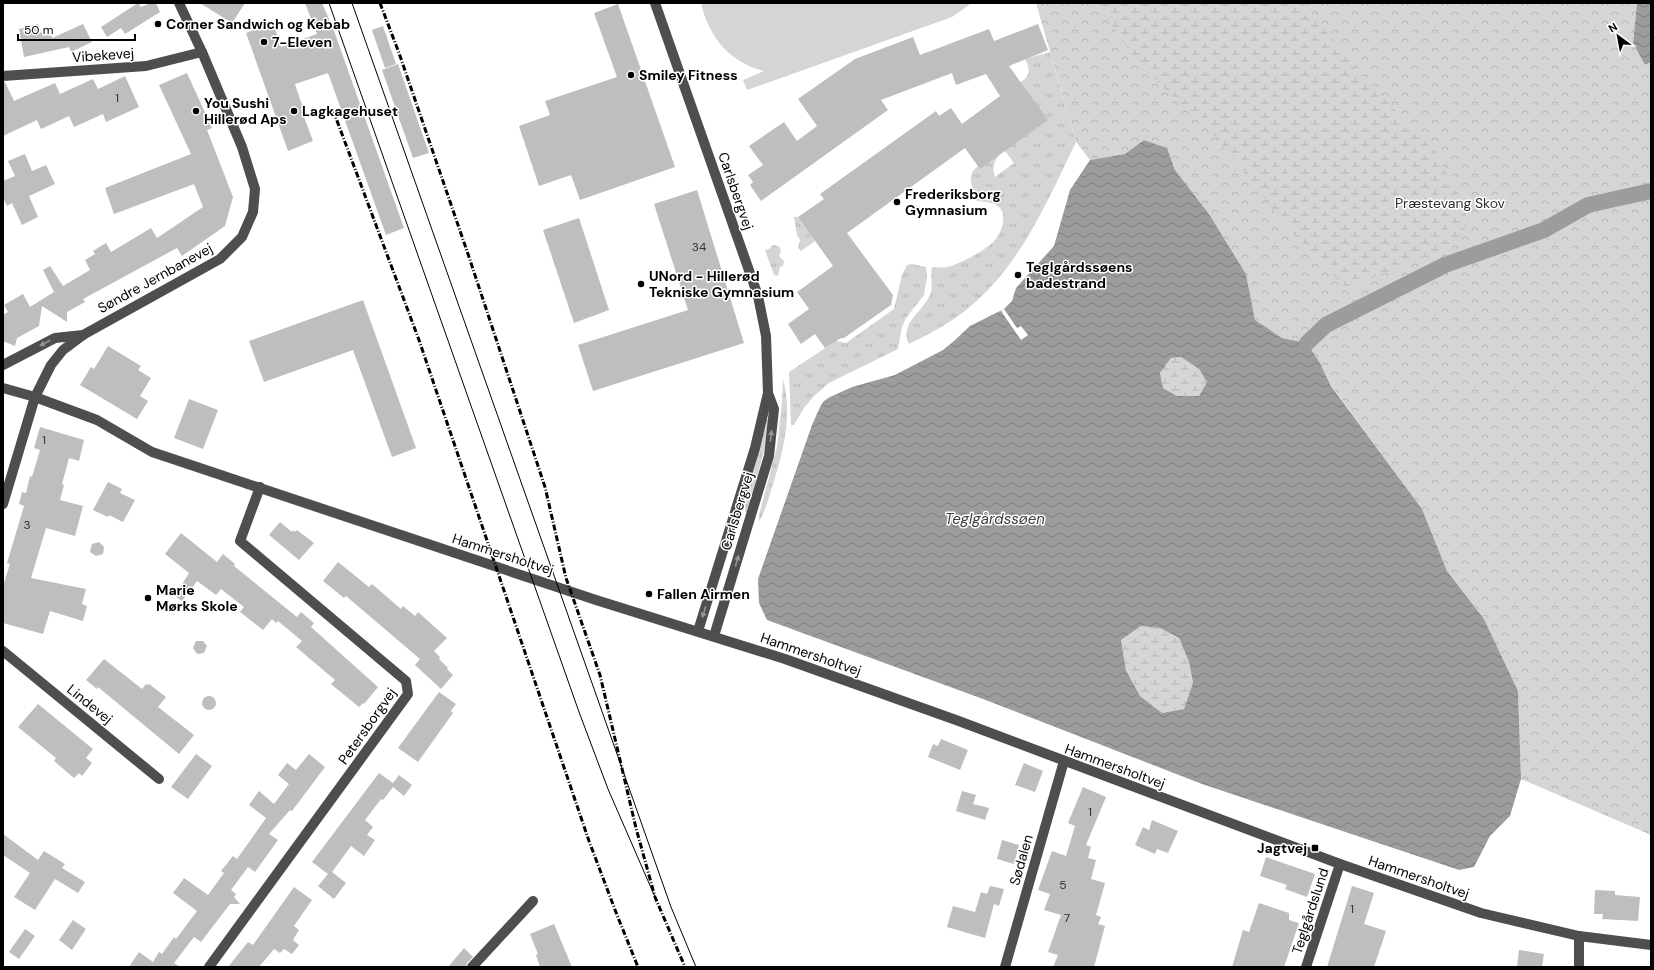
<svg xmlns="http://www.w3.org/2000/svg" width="1654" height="970" font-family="'DM Sans',sans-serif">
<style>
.grass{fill:url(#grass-tufts)}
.forest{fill:url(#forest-crowns)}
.wetland{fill:url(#wetland-marsh)}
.pitch{fill:#d5d5d5}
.water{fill:url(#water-waves);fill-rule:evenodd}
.pier{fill:#fff}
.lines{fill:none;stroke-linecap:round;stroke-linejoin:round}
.canal{stroke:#9c9c9c;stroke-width:16}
.building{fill:#bebebe}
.minor{stroke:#4e4e4e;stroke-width:10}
.tram{stroke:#000;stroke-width:1}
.rail{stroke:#000;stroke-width:3;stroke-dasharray:6 2 1 2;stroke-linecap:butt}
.oneway{fill:#959595}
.poi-dot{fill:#000;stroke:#fff;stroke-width:1.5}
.labels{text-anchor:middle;stroke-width:3;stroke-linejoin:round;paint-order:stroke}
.number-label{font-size:12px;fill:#303030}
.poi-label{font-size:14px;font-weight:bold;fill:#000;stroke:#fff;text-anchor:start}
.street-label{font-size:14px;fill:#000;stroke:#fff}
.park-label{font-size:14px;fill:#2c2c2c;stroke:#fff}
.water-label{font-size:15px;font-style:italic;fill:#3d3d3d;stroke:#fff}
</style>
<defs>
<pattern id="grass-tufts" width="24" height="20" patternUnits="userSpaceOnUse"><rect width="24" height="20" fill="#d5d5d5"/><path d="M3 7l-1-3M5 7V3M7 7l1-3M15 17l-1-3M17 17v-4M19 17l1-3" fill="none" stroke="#b5b5b5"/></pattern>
<pattern id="forest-crowns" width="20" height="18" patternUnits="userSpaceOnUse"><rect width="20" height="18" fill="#d5d5d5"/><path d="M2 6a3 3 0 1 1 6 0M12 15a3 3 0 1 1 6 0" fill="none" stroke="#b5b5b5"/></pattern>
<pattern id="wetland-marsh" width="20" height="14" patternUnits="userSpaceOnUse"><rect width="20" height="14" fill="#d5d5d5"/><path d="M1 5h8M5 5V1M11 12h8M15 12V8" fill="none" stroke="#b5b5b5"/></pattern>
<pattern id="water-waves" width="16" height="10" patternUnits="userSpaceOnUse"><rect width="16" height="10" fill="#9c9c9c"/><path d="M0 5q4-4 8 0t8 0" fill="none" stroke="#7d7d7d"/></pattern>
</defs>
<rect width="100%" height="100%" fill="#fff"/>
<g class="grass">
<path d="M1050 52 1076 142C1047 202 1020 267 966 310 949 324 929 334 909 344 898 323 926 310 931 292 933 284 930 275 932 267 937 267 943 268 948 267 959 264 982 252 991 244 1000 237 1008 218 1000 208 995 202 984 202 977 201 964 170 972 168 999 155 994 162 992 168 995 177L1014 163 1005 151 1020 82C1031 77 1030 68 1025 59Z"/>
<path d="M794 217H798L815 241 801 251 798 248 800 240 797 235Z"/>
<path d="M773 245 779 246 781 251 779 256 784 261 783 266 780 267 778 276 774 275 765 250 769 249Z"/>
<path d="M912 264 926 267 927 277 924 295 906 318 902 327 898 349 829 383 813 397 804 408 794 425H791L789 372 836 341 846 343 894 309 902 275 907 265Z"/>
<path d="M783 379C793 415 783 453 772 487 769 498 765 511 759 522V515L777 447 782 403Z"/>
<path d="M765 419H769L764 451 747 513 745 512V492Z"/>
</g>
<path class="forest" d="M1036 3H1637L1633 43 1645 65 1651 62V835L1521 779 1518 691 1484 619 1447 571 1422 509 1331 385 1320 363 1307 343 1282 338 1255 320 1246 274 1209 214 1175 170 1167 148 1144 140 1125 154 1090 160 1076 142Z"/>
<g class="wetland">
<path d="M1097 3H1302L1305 5 1362 76 1436 152 1468 220 1458 244 1347 288 1289 230 1216 137 1139 65Z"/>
<path d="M1181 357 1199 369 1207 382 1199 396H1177L1163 388 1160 373 1171 358Z"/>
<path d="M1141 626 1160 628 1179 638 1189 662 1193 684 1184 709 1162 713 1140 696 1126 669 1121 640Z"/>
</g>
<path class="pitch" d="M701 3H972L952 17 747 90 743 80 764 71C730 63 708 36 701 3Z"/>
<g class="water">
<path d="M1637 3H1651V62L1645 65 1633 43Z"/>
<path d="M1144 140 1167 148 1175 170 1209 214 1246 274 1255 320 1282 338 1307 343 1320 363 1331 386 1422 509 1447 571 1484 619 1518 691 1521 779 1510 816 1490 836 1474 867 1459 870 1202 784 983 699 767 620 759 603 758 579 812 425 821 405 824 401 830 397 852 387 895 375 943 350 954 341 970 326 1004 309 1012 301 1016 288 1054 246 1070 190 1090 160 1125 154ZM1181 357 1199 369 1207 382 1199 396H1177L1163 388 1160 373 1171 358ZM1141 626 1160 628 1179 638 1189 662 1193 683 1184 709 1162 713 1140 696 1126 670 1121 640Z"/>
</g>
<path class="pier" d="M1004 309 1017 328 1021 326 1028 335 1021 340 1001 311Z"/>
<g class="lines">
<path class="canal" d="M1307 343 1326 325 1445 265 1544 230 1588 205 1651 191"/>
</g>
<g class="building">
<path d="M138 3 141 7 151 3H156L160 12 125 34 121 28 107 37 101 27Z"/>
<path d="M200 3H245L232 23Z"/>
<path d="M305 3H322L333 28 404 228 386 235 328 73 295 84 303 108 301 109 313 141 288 151 246 33 273 23 281 47 317 34Z"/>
<path d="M618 4 675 167 580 200 571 175 539 186 519 126 550 115 545 101 617 77 594 13Z"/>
<path d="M38 24 41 33 51 31 52 38 83 24 92 42 71 52 69 47 24 57 19 29Z"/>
<path d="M1038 24 1048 50 1009 66 1048 120 980 169 965 148 847 233 893 295 891 305 844 338H841L825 348 815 334 801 344 788 324 809 309 797 292 833 266 798 217 824 199 820 194 936 111 939 116 951 108 962 124 1000 96 986 74 956 85 952 73 881 100 888 110 761 201 750 185 753 182 748 175 763 165 749 146 784 122 797 141 817 126 798 99 855 59 913 37 920 55 989 29 994 41Z"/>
<path d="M383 26 396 64 385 68 372 30Z"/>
<path d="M398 64 429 153 413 158 382 70Z"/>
<path d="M187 73 212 128 207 130 233 197 225 226 182 256 177 248 83 299 85 302 67 312V322L42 306 39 326 17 338 15 346 3 341V315L8 312 4 305 23 294 30 307 54 292 43 270 50 266 63 286 90 270 85 260 95 254 93 251 106 243 111 252 151 228 157 238 203 207 194 184 114 214 105 188 191 154 159 85Z"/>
<path d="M125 76 139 107 106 122 103 114 74 127 69 116 41 129 37 120 3 136V82H5L14 101 55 83 60 94 93 79 98 89Z"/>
<path d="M25 154 32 171 46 165 55 184 29 196 38 217 22 225 12 203 7 206 3 198V181L15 176 8 161Z"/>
<path d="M697 190 744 343 593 391 578 345 688 310 654 204Z"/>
<path d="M579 218 609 310 574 323 543 230Z"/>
<path d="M363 300 416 448 392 457 353 350 264 382 249 341Z"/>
<path d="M108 346 141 366 138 370 151 378 140 396 148 401 137 419 80 385 91 367 94 369Z"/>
<path d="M189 399 218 410 203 449 174 438Z"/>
<path d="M40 427 84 440 79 461 69 458 62 484 64 485 60 500 83 506 75 536 46 528 31 578 86 589 82 604 87 606 83 621 50 611 43 634 3 623V586L10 564 7 563 24 506 19 504 22 492 26 493 30 476 32 477 40 450 34 448Z"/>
<path d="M108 482 122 489 120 493 135 500 123 522 109 515 108 517 93 510Z"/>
<path d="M280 522 292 532 293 530 295 532 297 530 314 543 299 560 269 535Z"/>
<path d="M181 533 217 562 223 554 235 564 234 566 297 617 301 612 314 623 311 627 378 687 364 704 363 703 359 707 331 684 335 680 296 647 302 641 278 621 276 623 272 619 263 630 240 612 244 607 221 589 216 595 197 581 182 601 175 596 189 573 165 554Z"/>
<path d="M99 542 104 547 103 554 96 556 90 552 92 544Z"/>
<path d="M338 562 369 587 372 584 401 609 403 606 415 616 418 612 447 638 434 651 440 657 439 659 448 668 447 669 453 675 441 689 415 665 420 659 346 596 344 598 323 581Z"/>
<path d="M196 641H203L207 646 204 653 197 654 193 648Z"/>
<path d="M104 659 142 689 146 684 148 685 149 684 166 697 158 707 194 735 179 754 98 687 97 689 86 680Z"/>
<path d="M439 692 456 704 451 711 453 713 418 762 398 748Z"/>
<circle cx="209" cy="703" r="7"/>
<path d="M38 704 93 749 86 758 92 763 82 776 79 773 74 778 54 761 56 758 18 727Z"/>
<path d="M941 739 968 750 960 770 928 757 933 744 938 746Z"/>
<path d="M196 754 212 766 188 799 171 787Z"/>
<path d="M309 754 325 767 292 811 290 810 269 834 278 840 255 872 248 867 231 890 236 894 234 897 240 904H230L201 942 194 937 174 963 180 967H129L139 952 153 962 159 952 162 954 174 937 176 939 197 911 173 893 184 878 208 895 224 873 221 871 233 856 237 859 266 818 249 805 259 791 274 804 289 784 278 775 287 763 296 770Z"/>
<path d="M1024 763 1043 771 1035 792 1015 785Z"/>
<path d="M379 773 393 783 399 775 412 785 404 796 393 787 383 800 381 799 365 820 373 827 367 835 375 840 364 856 351 846 332 872 346 883 334 899 318 886 328 874 312 862Z"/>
<path d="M1083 787 1106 797 1086 845 1091 847 1088 858 1096 860 1091 879 1105 883 1096 915 1101 917 1098 924 1105 926 1094 967H1053L1058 955 1048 952 1061 915 1044 910 1050 894 1038 890 1052 851 1066 856 1075 826 1068 823Z"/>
<path d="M962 791 976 795 973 804 989 808 985 820 956 811Z"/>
<path d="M1152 820 1178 831 1168 853 1157 849 1155 854 1135 845 1143 827 1149 830Z"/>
<path d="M3 834 38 860 44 851 65 864 62 868 85 882 78 893 55 879 35 910 14 897 30 873 3 855Z"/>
<path d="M1002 840 1019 845 1014 864 997 859Z"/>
<path d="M1266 857 1315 874 1307 897 1285 889 1287 885 1260 876Z"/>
<path d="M990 886 1004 889 999 906 994 904 985 938 947 927 953 906 975 912 981 892 987 894Z"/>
<path d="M1352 886 1374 893 1364 924 1386 931 1374 967H1327Z"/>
<path d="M294 887 312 900 294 926 299 930 293 940 299 945 292 954 284 949 280 953 274 949 259 967H228L248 942 253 945Z"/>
<path d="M1595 890 1615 891V895L1640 897 1638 921 1602 919 1603 914H1594Z"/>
<path d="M1259 903 1289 913V920L1299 923 1284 967H1232L1243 930 1249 932Z"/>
<path d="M73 920 86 929 72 950 59 940Z"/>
<path d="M554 924 572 967H540L536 955 538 954 530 934Z"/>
<path d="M25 929 35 936 19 959 9 952Z"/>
<path d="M464 948 473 957 467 963 466 967H448Z"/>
<path d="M1519 950 1544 954 1542 967H1517Z"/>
</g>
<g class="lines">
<g class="minor">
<path d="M655 3 758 296 766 336 768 393 755 448 698 631"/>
<path d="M3 76 146 66 202 52"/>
<path d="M3 365 55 338 83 335"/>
<path d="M3 388 35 397 97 420 152 452 596 600 785 659 956 720 1340 864 1481 913 1579 936 1651 945"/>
<path d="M3 504 35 397 51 365 63 350 83 335 220 259 242 237 253 212 255 189 242 147 202 52 179 3"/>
<path d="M714 636 769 456 774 409 768 393"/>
<path d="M3 651 159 779"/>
<path d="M209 967 408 694 406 681 240 541 260 487"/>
<path d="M472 967 533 901"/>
<path d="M1005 967 1064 761"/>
<path d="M1306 967 1340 864"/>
<path d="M1579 967V936"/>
</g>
<g class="tram">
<path d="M329 3 579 712 608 789 655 897"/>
<path d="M352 3 671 907 696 967"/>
</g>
<g class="rail">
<path d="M380 3 399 53 468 254 545 487 566 578 600 675 636 828 655 897 685 967"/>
<path d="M333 110 419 340 589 841 617 915 638 967"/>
</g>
</g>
<defs><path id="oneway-solid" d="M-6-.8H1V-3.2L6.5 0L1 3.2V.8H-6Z"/></defs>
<g class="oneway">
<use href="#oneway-solid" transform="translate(45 343) rotate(153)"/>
<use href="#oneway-solid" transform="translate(771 436) rotate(-83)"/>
<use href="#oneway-solid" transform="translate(737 561) rotate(-73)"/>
<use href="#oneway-solid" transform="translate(704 612) rotate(107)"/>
</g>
<g class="poi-dot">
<circle cx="158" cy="24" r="4"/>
<circle cx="264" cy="42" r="4"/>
<circle cx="631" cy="75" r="4"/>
<circle cx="196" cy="111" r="4"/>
<circle cx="294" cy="111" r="4"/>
<circle cx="897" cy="202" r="4"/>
<circle cx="1018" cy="275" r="4"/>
<circle cx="641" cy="284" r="4"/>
<circle cx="649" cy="594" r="4"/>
<circle cx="148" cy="598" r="4"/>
<rect x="1311" y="844" width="8" height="8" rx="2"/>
</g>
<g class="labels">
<g class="number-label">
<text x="117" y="102">1</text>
<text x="699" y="251">34</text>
<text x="44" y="444">1</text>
<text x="27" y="529">3</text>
<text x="1090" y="816">1</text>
<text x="1063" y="889">5</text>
<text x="1352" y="913">1</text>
<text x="1067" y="922">7</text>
</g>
<g class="poi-label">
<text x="166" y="29">Corner Sandwich og Kebab</text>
<text x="272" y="47">7-Eleven</text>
<text x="639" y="80">Smiley Fitness</text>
<text x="204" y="108">You Sushi<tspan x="204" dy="16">Hillerød Aps</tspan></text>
<text x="302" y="116">Lagkagehuset</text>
<text x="905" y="199">Frederiksborg<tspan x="905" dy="16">Gymnasium</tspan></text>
<text x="1026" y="272">Teglgårdssøens<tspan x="1026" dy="16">badestrand</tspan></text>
<text x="649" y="281">UNord - Hillerød<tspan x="649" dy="16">Tekniske Gymnasium</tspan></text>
<text x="156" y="595">Marie<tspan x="156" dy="16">Mørks Skole</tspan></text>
<text x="657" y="599">Fallen Airmen</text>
<text x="1307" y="853" text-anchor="end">Jagtvej</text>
</g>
<g class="street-label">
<text transform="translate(103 55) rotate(-4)" y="5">Vibekevej</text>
<text transform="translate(736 191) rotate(71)" y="5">Carlsbergvej</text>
<text transform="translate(155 278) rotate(-29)" y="5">Søndre Jernbanevej</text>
<text transform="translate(737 511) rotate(-73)" y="5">Carlsbergvej</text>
<text transform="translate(503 554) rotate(18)" y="5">Hammersholtvej</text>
<text transform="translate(811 654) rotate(19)" y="5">Hammersholtvej</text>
<text transform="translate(90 704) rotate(39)" y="5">Lindevej</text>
<text transform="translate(367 726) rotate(-55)" y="5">Petersborgvej</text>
<text transform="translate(1115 766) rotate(20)" y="5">Hammersholtvej</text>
<text transform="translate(1021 860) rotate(-74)" y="5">Sødalen</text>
<text transform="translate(1419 877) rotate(19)" y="5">Hammersholtvej</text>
<text transform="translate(1310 911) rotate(-72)" y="5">Teglgårdslund</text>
</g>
<g class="park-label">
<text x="1450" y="208">Præstevang Skov</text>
</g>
<g class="water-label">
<text x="995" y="524">Teglgårdssøen</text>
</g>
</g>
<rect width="1654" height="970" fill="none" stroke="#000000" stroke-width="8"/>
<g transform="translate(1618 36) rotate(328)" stroke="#ffffff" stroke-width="3" paint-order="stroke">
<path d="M0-3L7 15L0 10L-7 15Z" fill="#000000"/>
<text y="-6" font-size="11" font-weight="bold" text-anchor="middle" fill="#000000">N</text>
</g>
<path d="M18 34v6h117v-6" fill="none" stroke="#000000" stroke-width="2"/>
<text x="24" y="34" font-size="12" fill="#000000" stroke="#ffffff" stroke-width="3" paint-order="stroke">50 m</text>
</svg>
